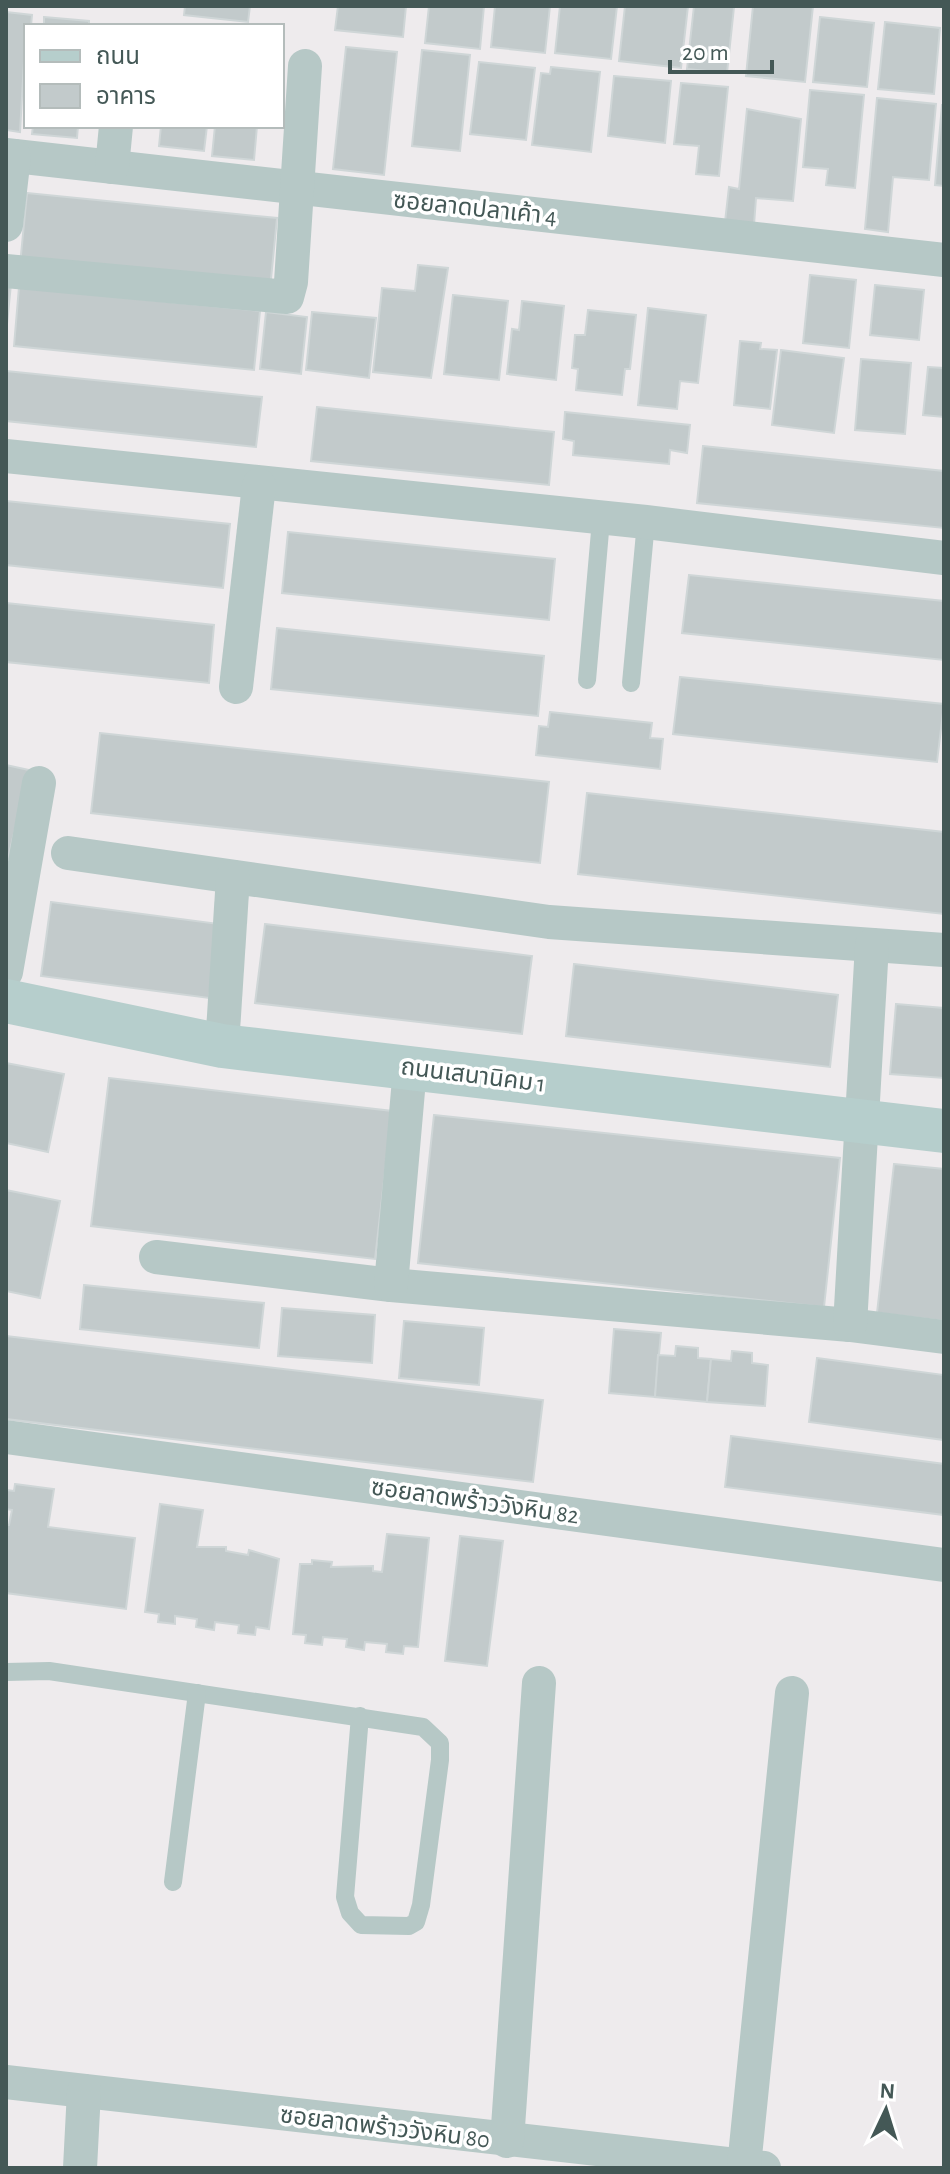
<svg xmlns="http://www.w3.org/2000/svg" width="950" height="2174" font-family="'Alegreya Sans','Noto Sans Thai',sans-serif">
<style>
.building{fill:#c2cacb;stroke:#cfd6d7;stroke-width:2}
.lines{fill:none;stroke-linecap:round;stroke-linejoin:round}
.lane{stroke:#b6c8c6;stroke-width:18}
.street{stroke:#b6c8c6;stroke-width:34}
.secondary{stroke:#b6cecc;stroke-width:44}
.labels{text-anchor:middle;stroke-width:7;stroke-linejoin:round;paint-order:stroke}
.street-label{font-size:24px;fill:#445856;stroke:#fff}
</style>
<rect width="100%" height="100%" fill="#eeebed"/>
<g class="building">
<path d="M185 6H250L248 22 184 15Z"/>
<path d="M338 6H406L403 37 335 30Z"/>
<path d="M429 6H484L480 49 425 43Z"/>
<path d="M495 6H550L545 53 491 47Z"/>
<path d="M560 6H617L611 59 555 53Z"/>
<path d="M625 6H688L681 68 619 61Z"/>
<path d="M694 6 734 7 727 73 687 69Z"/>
<path d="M753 6H813L805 82 746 76Z"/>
<path d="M6 12 32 15 31 26H26L20 132 6 130Z"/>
<path d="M44 17 89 21V26H44Z"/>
<path d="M820 17 874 23 867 87 813 82Z"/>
<path d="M885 22 940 28 934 94 878 89Z"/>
<path d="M346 47 397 52 384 175 333 169Z"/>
<path d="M422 50 470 55 460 151 412 146Z"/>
<path d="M479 62 535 68 526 140 470 134Z"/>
<path d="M551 67 600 72 591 152 532 145 541 73 550 74Z"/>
<path d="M614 76 671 81 665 143 608 136Z"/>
<path d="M681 83 728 87 719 176 696 174 699 146 674 144Z"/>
<path d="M810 90 864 95 855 188 826 185 828 169 803 167Z"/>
<path d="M877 98 936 104 929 180 893 177 888 232 865 229Z"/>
<path d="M942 105H944V186L935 185Z"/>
<path d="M747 109 801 119 793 201 756 198 754 225 725 222 729 187 739 189Z"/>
<path d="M33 126H78L77 138 32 134Z"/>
<path d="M161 126H207L204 151 159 146Z"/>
<path d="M215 126H257L254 160 212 156Z"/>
<path d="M27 193 277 218 270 289 20 265Z"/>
<path d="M418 265 448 268 431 378 373 372 382 288 415 291Z"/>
<path d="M810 275 856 280 849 348 803 343Z"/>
<path d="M6 284H11L6 334Z"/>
<path d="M875 285 924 290 919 340 870 335Z"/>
<path d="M19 287 260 311 254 370 14 346Z"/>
<path d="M453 295 508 301 499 380 444 374Z"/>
<path d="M522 301 564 306 556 380 507 374 512 329 519 330Z"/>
<path d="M648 308 706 315 698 383 680 381 677 409 638 405Z"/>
<path d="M588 310 636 315 630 369H625L622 395 576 390 578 369 572 368 575 335H585Z"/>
<path d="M266 312 307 317 301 374 260 369Z"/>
<path d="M312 312 376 318 369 378 306 370Z"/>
<path d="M740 341 761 343 760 349 777 350 770 409 734 405Z"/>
<path d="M781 350 844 358 834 433 772 425Z"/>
<path d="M861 359 911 363 905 434 855 430Z"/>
<path d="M928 367 944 368V417L923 415Z"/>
<path d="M6 371 262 397 256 447 6 421Z"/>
<path d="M317 407 554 432 549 485 311 461Z"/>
<path d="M565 412 690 425 687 453 670 450 669 464 573 455 574 441 563 439Z"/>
<path d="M703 446 944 471V528L697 503Z"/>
<path d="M6 501 230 524 223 588 6 565Z"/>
<path d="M288 532 555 559 549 620 282 593Z"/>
<path d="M689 575 944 601V660L682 633Z"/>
<path d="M6 603 214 625 209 683 6 662Z"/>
<path d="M277 628 544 656 538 716 271 689Z"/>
<path d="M680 677 944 704 937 762 673 734Z"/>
<path d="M550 712 652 723 650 738 663 739 660 769 536 755 539 726 548 727Z"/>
<path d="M100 733 549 782 540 863 91 813Z"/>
<path d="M6 765 29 770 6 867Z"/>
<path d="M587 793 944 832V914L578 874Z"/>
<path d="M51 902 219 924 209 998 41 976Z"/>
<path d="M265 924 532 956 522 1034 255 1003Z"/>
<path d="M574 964 838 995 830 1067 566 1036Z"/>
<path d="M896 1004 944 1008V1078L890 1074Z"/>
<path d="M6 1063 64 1074 48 1152 6 1143Z"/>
<path d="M109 1078 392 1111 375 1259 91 1226Z"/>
<path d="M434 1115 840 1158 824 1307 418 1263Z"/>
<path d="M894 1164 944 1169V1321L877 1313Z"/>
<path d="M6 1190 60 1201 40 1298 6 1291Z"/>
<path d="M84 1285 264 1303 259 1348 80 1329Z"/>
<path d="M282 1308 375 1315 372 1363 278 1356Z"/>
<path d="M404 1321 484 1328 479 1385 399 1378Z"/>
<path d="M614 1329 661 1333 655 1397 609 1393Z"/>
<path d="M6 1336 543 1400 533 1482 6 1419Z"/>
<path d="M676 1346 698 1348V1358L711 1359 707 1402 655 1397 658 1355 675 1356Z"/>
<path d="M732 1351 752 1353V1363L768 1365 765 1406 707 1402 711 1359 731 1361Z"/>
<path d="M817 1358 944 1375V1440L809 1422Z"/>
<path d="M731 1436 944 1464V1515L725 1487Z"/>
<path d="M15 1484 54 1489 48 1527 135 1538 126 1609 6 1593V1525H9L12 1510 6 1509V1490L14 1491Z"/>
<path d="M160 1504 203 1510 197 1547H226V1551L248 1555 249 1550 279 1559 269 1629 256 1627 255 1635 238 1633 239 1625 215 1622 214 1630 196 1627 197 1619 175 1616V1624L158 1622 159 1614 145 1612Z"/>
<path d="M387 1534 429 1538 418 1647 404 1646 403 1654 386 1652 387 1644 365 1642 364 1650 346 1647 347 1639 323 1637 322 1645 305 1643 306 1635 293 1634 300 1564H312V1560L332 1562 331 1567 373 1566V1571L382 1572Z"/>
<path d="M460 1536 503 1541 487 1666 445 1661Z"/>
</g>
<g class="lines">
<g class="lane">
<path d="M587 680 601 520"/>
<path d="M631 683 646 522"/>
<path d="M6 1672 49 1671 423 1727 440 1743V1760L421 1905 416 1922 409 1926 361 1925 350 1913 345 1897 360 1716"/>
<path d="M173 1882 197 1693"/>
</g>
<g class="street">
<path d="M6 155 944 260"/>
<path d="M112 167 116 126"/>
<path d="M6 225 14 156"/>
<path d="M6 271 287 297 291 282 305 66"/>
<path d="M6 456 646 522 944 558"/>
<path d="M236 687 259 485"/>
<path d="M68 853 549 922 944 950"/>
<path d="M6 972 39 783"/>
<path d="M222 1046 233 877"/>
<path d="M156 1257 391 1285 850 1325 944 1337"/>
<path d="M391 1285 410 1068"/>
<path d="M850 1325 872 945"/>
<path d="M6 1437 944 1565"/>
<path d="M6 2082 764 2168"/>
<path d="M507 2141 539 1683"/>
<path d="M744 2166 792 1693"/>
<path d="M80 2168 84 2091"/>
</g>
<path class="secondary" d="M6 1001 222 1046 944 1131"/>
</g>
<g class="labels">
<g class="street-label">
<text transform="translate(475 208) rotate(6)" y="8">ซอยลาดปลาเค้า 4</text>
<text transform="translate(473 1075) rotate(7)" y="8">ถนนเสนานิคม 1</text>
<text transform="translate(475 1501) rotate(8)" y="8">ซอยลาดพร้าววังหิน 82</text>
<text transform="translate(385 2127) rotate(7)" y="8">ซอยลาดพร้าววังหิน 80</text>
</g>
</g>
<rect width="950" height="2174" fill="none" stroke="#445856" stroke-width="16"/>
<rect x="24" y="24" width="260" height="104" fill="#ffffff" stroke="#b4bcbb" stroke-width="2"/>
<rect x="40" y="50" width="40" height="12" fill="#b6cecc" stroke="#b4bcbb" stroke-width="2"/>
<text x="96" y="64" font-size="24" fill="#445856">ถนน</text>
<rect x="40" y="84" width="40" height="24" fill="#c2cacb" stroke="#b4bcbb" stroke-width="2"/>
<text x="96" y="104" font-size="24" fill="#445856">อาคาร</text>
<g transform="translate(886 2110) rotate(4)" stroke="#ffffff" stroke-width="6" paint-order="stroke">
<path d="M0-6L14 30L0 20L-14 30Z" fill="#445856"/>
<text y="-12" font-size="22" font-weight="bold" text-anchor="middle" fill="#445856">N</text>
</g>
<path d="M670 60v12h102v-12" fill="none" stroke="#445856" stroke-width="4"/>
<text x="682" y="60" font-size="24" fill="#445856" stroke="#ffffff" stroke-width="6" paint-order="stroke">20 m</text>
</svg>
